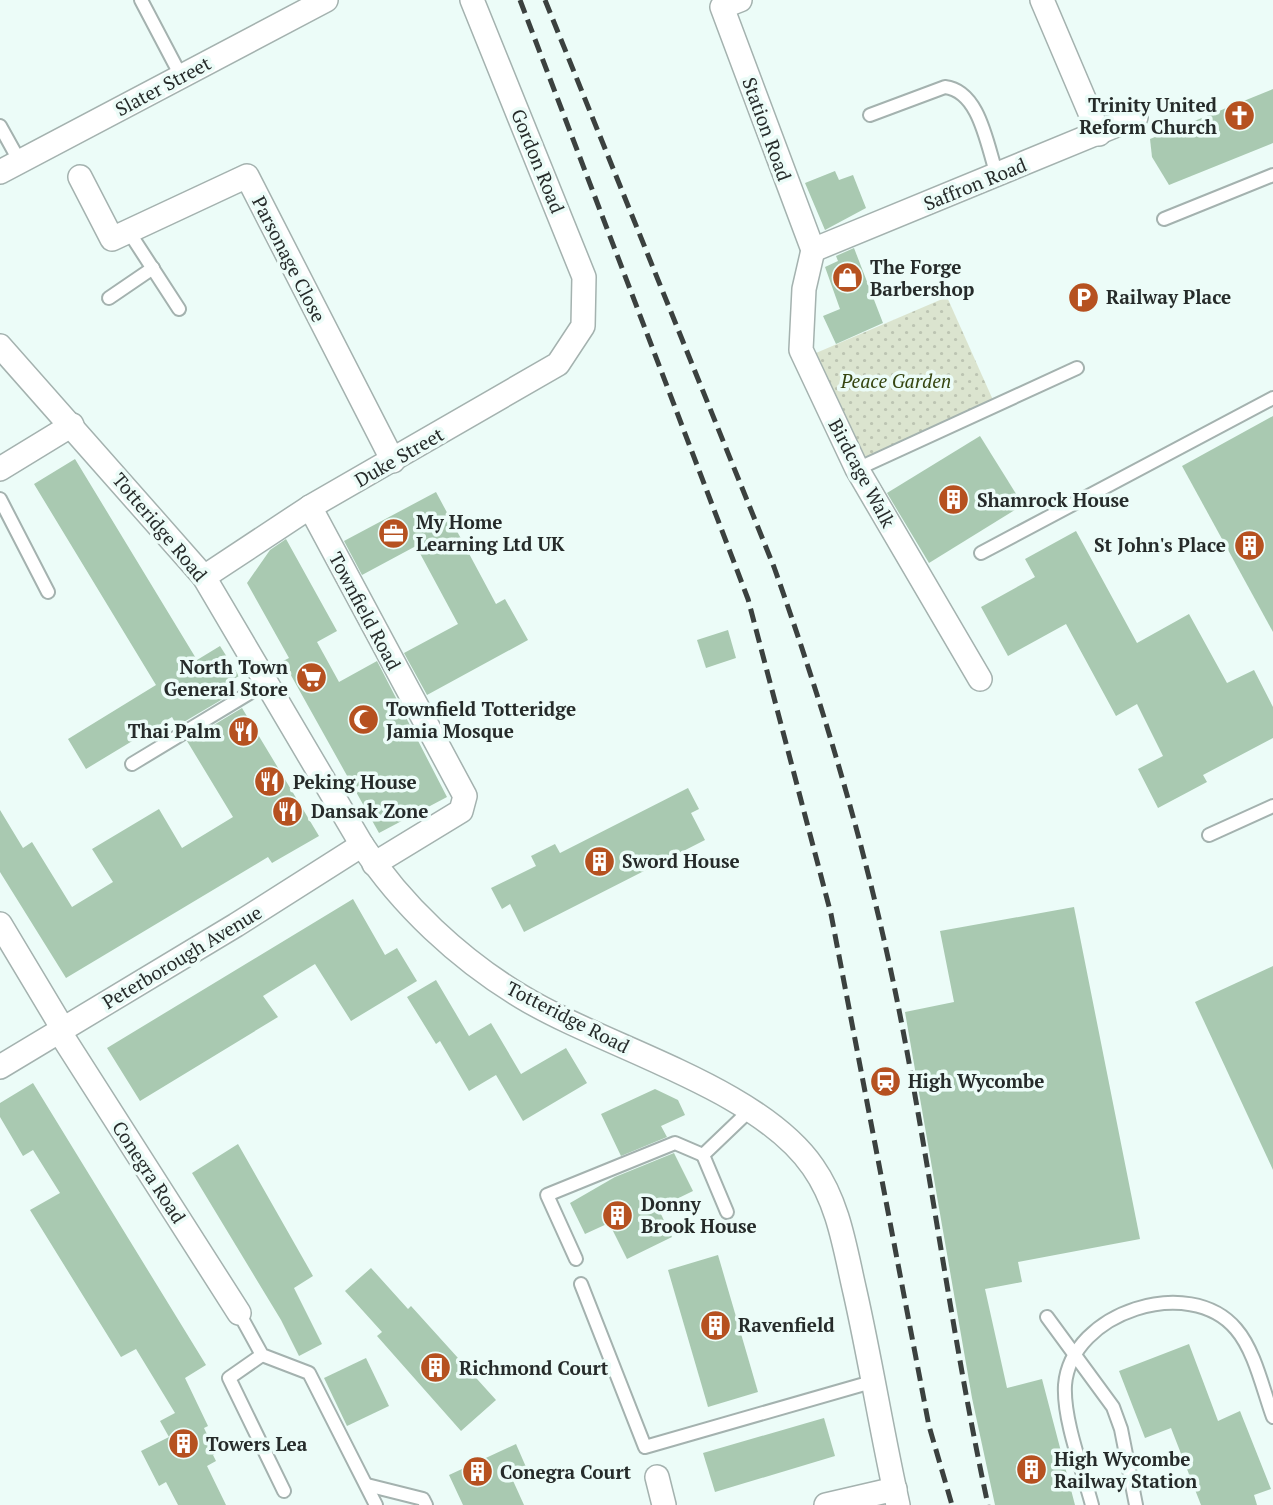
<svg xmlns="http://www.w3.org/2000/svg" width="1273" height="1505" font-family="'PT Serif',serif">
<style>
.garden{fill:url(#garden-dots)}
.building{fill:#a9c9b1}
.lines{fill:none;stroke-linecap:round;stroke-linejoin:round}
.service-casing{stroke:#a4b2af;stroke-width:16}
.minor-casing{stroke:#a4b2af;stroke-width:26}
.service{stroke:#fff;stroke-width:12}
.minor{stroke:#fff;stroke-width:23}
.rail{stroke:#3b413f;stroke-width:5;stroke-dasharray:14 7;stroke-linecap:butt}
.labels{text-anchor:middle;stroke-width:7;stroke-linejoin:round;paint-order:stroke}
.street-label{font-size:19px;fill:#262b2a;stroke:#ecfcf8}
.poi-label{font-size:19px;font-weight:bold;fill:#262b2a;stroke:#ecfcf8;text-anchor:start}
.park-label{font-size:19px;font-style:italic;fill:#354510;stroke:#ecfcf8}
</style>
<defs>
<pattern id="garden-dots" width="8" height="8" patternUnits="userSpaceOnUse" patternTransform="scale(1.75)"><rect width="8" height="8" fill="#dbe4cf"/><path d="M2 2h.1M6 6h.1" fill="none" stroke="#bcc4b2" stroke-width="1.8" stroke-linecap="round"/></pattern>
</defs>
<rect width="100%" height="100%" fill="#ecfcf8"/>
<path class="garden" d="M947 297 993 400 865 460 816 353Z"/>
<g class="building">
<path d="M1273 89V143L1169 185 1152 157 1150 139Z"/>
<path d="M835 171 839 180 853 175 866 208 825 230 805 183Z"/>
<path d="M854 248 883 323 836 344 823 316 840 309 825 267 838 261 836 256Z"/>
<path d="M1273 416V632L1182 466Z"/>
<path d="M980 436 1023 505 929 563 887 493Z"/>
<path d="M75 459 197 660 220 646 239 676 227 683 233 693 177 726 172 717 86 769 68 739 156 685 34 484Z"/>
<path d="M436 492 496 604 505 599 528 640 427 695 404 653 458 624 416 546 362 575 344 541Z"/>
<path d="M1076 531 1137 643 1189 614 1227 683 1254 670 1273 707V738L1203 775 1207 782 1158 808 1138 769 1163 756 1137 704 1116 716 1066 624 1008 656 981 607 1035 577 1025 559Z"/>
<path d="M286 539 337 631 317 642 339 682 377 661 447 797 379 833 283 661 289 658 247 583 270 550Z"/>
<path d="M728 630 736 658 706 668 697 640Z"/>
<path d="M242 708 319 836 272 863 268 857 66 978 0 872V810L23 848 32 842 72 907 113 882 92 849 159 809 182 848 233 817 187 741Z"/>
<path d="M688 788 699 809 691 813 705 840 524 932 510 904 502 909 491 888 536 866 531 856 555 844 560 853Z"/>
<path d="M353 899 385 955 397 948 417 981 351 1021 315 964 263 996 278 1017 140 1101 107 1048Z"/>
<path d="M1074 907 1140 1239 1018 1262 1022 1282 985 1289 1007 1388 1042 1379 1075 1505H995L972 1398 905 1012 954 1002 940 931Z"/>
<path d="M1273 966V1170L1195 1002Z"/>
<path d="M436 980 469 1036 491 1023 521 1074 566 1048 587 1083 523 1121 496 1075 469 1091 440 1041 436 1044 407 997Z"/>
<path d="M33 1083 206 1365 185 1378 208 1426 204 1428 216 1453 213 1455 216 1461 207 1466 226 1505H178L166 1482 159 1486 141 1451 169 1437 160 1421 175 1413 136 1349 121 1357 30 1210 60 1193 33 1150 23 1156 0 1117V1103Z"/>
<path d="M655 1089 678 1100 685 1115 661 1126 667 1137 621 1156 601 1114Z"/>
<path d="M238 1144 313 1276 294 1288 322 1344 299 1356 281 1320 192 1173Z"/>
<path d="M674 1153 693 1191 658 1208 672 1237 627 1259 609 1223 585 1234 570 1203 615 1177Z"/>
<path d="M718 1255 758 1392 708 1407 668 1270Z"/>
<path d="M371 1268 408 1309 411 1306 496 1400 461 1431 377 1336 382 1332 345 1291Z"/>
<path d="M1189 1344 1218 1421 1240 1411 1271 1489 1254 1495 1257 1505H1201L1171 1428 1145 1438 1119 1371Z"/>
<path d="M366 1358 389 1406 347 1426 324 1378Z"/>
<path d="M824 1418 835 1456 715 1492 703 1453Z"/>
<path d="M516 1444 526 1467 510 1474 524 1505H463L449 1475Z"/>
</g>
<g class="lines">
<defs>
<g id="service">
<path d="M141 0 181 76"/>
<path d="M870 115 945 87C980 91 987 146 997 175"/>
<path d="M0 126 20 162"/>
<path d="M1164 219 1273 175"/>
<path d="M129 232 179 309"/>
<path d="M109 298 153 268"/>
<path d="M857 469 1077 368"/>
<path d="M0 499 48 592"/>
<path d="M981 553 1273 398"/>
<path d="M132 764 266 683"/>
<path d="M1209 835 1273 806"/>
<path d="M727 1212 703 1155 749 1111"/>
<path d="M576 1259 547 1195 675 1143 703 1155"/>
<path d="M581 1284 645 1447 875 1381"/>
<path d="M239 1313 262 1355 309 1373 376 1505"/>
<path d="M1047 1317 1113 1407 1121 1429 1136 1505"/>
<path d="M262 1355 229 1378 284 1491"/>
<path d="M367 1485 423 1499 426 1505"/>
<path d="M1092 1505C1083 1471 1063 1420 1065 1385 1071 1312 1190 1274 1236 1329 1255 1351 1263 1390 1273 1417"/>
</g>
<g id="minor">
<path d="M740 0 722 7 813 250"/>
<path d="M1042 0 1099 134"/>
<path d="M0 172 326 0"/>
<path d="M80 177 112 239 247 176 393 461"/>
<path d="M813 250 804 289 801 350 857 469 980 679"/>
<path d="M813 250 1136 117"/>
<path d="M0 346 204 577 362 845C401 905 460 960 522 997 604 1047 758 1087 813 1167 839 1204 845 1249 855 1292 871 1363 882 1434 898 1505"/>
<path d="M0 469 72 425"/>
<path d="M310 507 465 796 461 811 374 864"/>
<path d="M204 577 310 507 558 364 583 326 584 277 472 0"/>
<path d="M0 924 63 1029"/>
<path d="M59 1031 239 1313"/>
<path d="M0 1067 236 925 362 845"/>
<path d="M657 1477 664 1505"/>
<path d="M826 1505 895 1489"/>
</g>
</defs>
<use href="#service" class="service-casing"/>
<use href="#minor" class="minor-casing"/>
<use href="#service" class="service"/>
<use href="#minor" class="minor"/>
<g class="rail">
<path d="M520 0 748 599 831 914 929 1426 952 1505"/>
<path d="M545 0 774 567C826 713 870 863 900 1015 932 1178 953 1343 988 1505"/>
</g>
</g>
<defs>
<symbol id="church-disc" viewBox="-11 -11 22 22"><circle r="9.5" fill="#b65120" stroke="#ecfcf8"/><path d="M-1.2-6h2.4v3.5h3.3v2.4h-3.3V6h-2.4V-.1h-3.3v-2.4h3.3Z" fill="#fff"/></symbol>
<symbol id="shop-disc" viewBox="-11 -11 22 22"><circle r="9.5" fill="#b65120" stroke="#ecfcf8"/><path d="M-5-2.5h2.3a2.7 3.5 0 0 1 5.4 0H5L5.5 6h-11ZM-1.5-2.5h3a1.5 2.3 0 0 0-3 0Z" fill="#fff"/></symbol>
<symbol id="parking-disc" viewBox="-11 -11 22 22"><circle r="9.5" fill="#b65120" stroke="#ecfcf8"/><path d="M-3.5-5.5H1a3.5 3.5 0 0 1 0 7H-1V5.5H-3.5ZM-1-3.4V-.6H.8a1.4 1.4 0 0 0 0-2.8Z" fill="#fff"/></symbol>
<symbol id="building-disc" viewBox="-11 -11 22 22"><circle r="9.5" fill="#b65120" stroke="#ecfcf8"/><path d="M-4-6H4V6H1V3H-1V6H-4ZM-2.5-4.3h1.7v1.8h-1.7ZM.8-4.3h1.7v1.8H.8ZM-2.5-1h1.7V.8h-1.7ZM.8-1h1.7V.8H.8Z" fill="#fff"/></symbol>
<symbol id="office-disc" viewBox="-11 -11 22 22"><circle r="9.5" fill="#b65120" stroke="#ecfcf8"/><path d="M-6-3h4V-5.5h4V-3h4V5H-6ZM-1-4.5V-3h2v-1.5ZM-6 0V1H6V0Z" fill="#fff"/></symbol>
<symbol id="supermarket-disc" viewBox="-11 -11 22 22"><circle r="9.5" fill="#b65120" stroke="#ecfcf8"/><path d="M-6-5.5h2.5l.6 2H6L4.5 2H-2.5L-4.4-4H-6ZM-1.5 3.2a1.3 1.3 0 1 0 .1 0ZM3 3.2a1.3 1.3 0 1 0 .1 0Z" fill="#fff"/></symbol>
<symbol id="mosque-disc" viewBox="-11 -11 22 22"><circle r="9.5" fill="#b65120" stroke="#ecfcf8"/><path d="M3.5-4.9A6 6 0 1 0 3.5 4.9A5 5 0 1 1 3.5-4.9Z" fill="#fff"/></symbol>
<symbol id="restaurant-disc" viewBox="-11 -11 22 22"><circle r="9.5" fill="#b65120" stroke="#ecfcf8"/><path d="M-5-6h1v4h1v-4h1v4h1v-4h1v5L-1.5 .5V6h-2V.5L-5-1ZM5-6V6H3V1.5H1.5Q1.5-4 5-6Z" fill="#fff"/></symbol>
<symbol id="station-disc" viewBox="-11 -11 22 22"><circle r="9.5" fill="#b65120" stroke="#ecfcf8"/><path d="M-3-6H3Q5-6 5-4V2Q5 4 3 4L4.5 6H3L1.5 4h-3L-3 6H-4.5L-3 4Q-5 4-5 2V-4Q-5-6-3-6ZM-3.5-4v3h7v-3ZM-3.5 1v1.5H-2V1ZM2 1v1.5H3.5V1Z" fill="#fff"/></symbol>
</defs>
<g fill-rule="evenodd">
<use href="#church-disc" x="1222" y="98" width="35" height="35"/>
<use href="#shop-disc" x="830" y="260" width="35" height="35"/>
<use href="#parking-disc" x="1066" y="280" width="35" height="35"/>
<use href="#building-disc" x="936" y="482" width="35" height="35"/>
<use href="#office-disc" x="376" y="516" width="35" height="35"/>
<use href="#building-disc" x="1232" y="528" width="35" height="35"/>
<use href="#supermarket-disc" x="294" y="660" width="35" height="35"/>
<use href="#mosque-disc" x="346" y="702" width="35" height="35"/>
<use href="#restaurant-disc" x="226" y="714" width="35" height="35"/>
<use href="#restaurant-disc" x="252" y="764" width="35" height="35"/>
<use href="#restaurant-disc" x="270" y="794" width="35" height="35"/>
<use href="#building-disc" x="582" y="844" width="35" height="35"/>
<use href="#station-disc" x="868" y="1064" width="35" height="35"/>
<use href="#building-disc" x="600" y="1198" width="35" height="35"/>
<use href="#building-disc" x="698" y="1308" width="35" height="35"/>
<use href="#building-disc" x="418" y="1350" width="35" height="35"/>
<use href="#building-disc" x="166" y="1426" width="35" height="35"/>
<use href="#building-disc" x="1014" y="1452" width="35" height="35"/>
<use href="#building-disc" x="460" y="1454" width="35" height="35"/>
</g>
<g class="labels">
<g class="street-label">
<text transform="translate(163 86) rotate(-28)" y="7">Slater Street</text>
<text transform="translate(767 129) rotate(70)" y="7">Station Road</text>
<text transform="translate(538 161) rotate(68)" y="7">Gordon Road</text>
<text transform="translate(975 184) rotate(-22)" y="7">Saffron Road</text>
<text transform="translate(289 259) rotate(63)" y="7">Parsonage Close</text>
<text transform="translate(399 457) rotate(-30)" y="7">Duke Street</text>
<text transform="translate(862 473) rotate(62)" y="7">Birdcage Walk</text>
<text transform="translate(160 527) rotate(50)" y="7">Totteridge Road</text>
<text transform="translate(365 611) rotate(62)" y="7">Townfield Road</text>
<text transform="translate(182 957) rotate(-31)" y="7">Peterborough Avenue</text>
<text transform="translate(568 1017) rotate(27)" y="7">Totteridge Road</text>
<text transform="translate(149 1172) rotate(57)" y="7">Conegra Road</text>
</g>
<g class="poi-label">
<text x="1217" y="112" text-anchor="end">Trinity United<tspan x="1217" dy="22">Reform Church</tspan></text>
<text x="870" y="274">The Forge<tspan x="870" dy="22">Barbershop</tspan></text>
<text x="1106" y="304">Railway Place</text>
<text x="977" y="507">Shamrock House</text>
<text x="416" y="529">My Home<tspan x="416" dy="22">Learning Ltd UK</tspan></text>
<text x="1226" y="552" text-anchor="end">St John's Place</text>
<text x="288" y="674" text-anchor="end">North Town<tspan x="288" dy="22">General Store</tspan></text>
<text x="386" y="716">Townfield Totteridge<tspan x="386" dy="22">Jamia Mosque</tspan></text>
<text x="221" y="738" text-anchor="end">Thai Palm</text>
<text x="293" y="789">Peking House</text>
<text x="311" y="818">Dansak Zone</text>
<text x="622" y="868">Sword House</text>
<text x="908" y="1088">High Wycombe</text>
<text x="641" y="1211">Donny<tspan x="641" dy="22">Brook House</tspan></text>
<text x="738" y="1332">Ravenfield</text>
<text x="459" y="1375">Richmond Court</text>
<text x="206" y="1451">Towers Lea</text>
<text x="1054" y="1466">High Wycombe<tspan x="1054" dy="22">Railway Station</tspan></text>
<text x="500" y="1479">Conegra Court</text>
</g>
<g class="park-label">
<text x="896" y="388">Peace Garden</text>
</g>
</g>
</svg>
